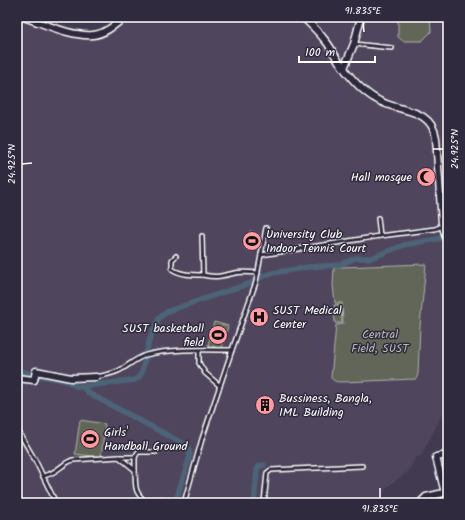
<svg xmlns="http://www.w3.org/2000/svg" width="465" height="520" font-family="Kalam,sans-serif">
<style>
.built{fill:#4f455d}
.green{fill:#626658;stroke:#b0b2ac}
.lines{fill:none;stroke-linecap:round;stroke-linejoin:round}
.canal{stroke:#4d6477;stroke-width:5.5}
.lane-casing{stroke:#fff;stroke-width:6}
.street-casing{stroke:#fff;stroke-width:9}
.lane{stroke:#2f2a3d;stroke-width:3}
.street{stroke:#2f2a3d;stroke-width:6}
.ticks{fill:none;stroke:#fff;stroke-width:1.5}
.labels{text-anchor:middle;stroke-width:3;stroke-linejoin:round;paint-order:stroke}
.poi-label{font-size:12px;fill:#fff;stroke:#2f2a3d;text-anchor:start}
.park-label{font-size:12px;fill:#b8bab4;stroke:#2f2a3d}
.neatline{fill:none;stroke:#fff;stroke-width:1.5}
.ticks-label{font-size:10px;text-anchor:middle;fill:#fff}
</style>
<rect width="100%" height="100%" fill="#423a50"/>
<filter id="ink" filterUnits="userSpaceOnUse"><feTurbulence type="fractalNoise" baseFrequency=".025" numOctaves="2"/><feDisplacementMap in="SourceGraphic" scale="8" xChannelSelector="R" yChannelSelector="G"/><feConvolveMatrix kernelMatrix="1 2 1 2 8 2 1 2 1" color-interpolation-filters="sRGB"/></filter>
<g filter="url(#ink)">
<path class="built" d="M129 17H448V412H445L441 417 421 456 415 458 408 472 387 487 379 503H17V18L69 36 94 38 101 37 113 30Z"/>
<g class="green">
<path d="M398 17H430L431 32 422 41H403L398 37Z"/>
<path d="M250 231 258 234 253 251 245 249Z"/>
<path d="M426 264 420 326 418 374 416 379 343 382C338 382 334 382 331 378L336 325 343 324 342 303H335L333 285 334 268 341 267Z"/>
<path d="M341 304 342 323H335L334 305Z"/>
<path d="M214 322 228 326 222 349 208 345Z"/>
<path d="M80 420 105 424 101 457 75 454Z"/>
</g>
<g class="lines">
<g class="canal">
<path d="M17 370 38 376 54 378 67 381 78 387 135 380 139 377 142 372 149 341 159 318 168 311 251 283 263 276 273 273 308 267 339 265 356 258H371L404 245 448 237"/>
<path d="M81 386 90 394 182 443 189 449 190 456 175 503"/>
<path d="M254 503 257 470 259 466 264 465"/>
</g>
<defs>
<g id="lane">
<path d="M354 44 392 48"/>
<path d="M378 218 380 236 435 229 448 224"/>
<path d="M202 236 203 275C217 278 221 276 235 273 242 271 251 273 258 273"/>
<path d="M261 255 380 236"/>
<path d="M176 256 172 260V269C181 275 192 275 203 275"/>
<path d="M199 350V363L205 373 220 386"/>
<path d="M96 377C105 375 114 374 122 369 130 364 137 358 146 355 169 348 207 350 232 350"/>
<path d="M17 429 35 460 56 503"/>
<path d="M119 457H135L138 452H156"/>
<path d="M135 457V470"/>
<path d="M43 476C57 474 62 463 73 460L119 457 135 470C136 487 133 491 147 503"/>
<path d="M146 502 150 500 161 499 162 503"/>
<path d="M184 503 202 439 232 350 256 282 266 228"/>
<path d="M264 503 267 473 271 470 362 466"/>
</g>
<g id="street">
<path d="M23 17C43 23 71 37 93 35 105 34 116 24 125 17"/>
<path d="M303 17C310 24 318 31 324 39 330 45 333 53 338 60 348 75 360 90 376 99 397 113 431 106 436 138L442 223 448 245"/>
<path d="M344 68 354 44 361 17"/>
<path d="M17 378 34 380 36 371 71 378 96 377"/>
<path d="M445 493 436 457 448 455"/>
<path d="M420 503 426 497 448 492"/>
</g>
</defs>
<use href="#lane" class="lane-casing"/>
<use href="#street" class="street-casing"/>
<use href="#lane" class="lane"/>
<use href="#street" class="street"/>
</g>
</g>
<path class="ticks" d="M363 22 364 32M433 149H443M22 164 32 163M380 488V498"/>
<defs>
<symbol id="mosque-disc" viewBox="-11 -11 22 22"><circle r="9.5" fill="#ff9aa2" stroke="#2f2a3d"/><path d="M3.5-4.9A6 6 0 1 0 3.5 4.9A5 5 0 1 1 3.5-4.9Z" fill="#111"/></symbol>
<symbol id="stadium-disc" viewBox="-11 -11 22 22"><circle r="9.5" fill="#ff9aa2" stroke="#2f2a3d"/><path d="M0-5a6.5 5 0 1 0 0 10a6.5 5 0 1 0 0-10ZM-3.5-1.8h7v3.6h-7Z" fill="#111"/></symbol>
<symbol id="hospital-disc" viewBox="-11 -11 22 22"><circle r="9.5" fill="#ff9aa2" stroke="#2f2a3d"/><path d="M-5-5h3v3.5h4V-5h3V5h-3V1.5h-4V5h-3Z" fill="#111"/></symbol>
<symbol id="building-disc" viewBox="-11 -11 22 22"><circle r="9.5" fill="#ff9aa2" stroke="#2f2a3d"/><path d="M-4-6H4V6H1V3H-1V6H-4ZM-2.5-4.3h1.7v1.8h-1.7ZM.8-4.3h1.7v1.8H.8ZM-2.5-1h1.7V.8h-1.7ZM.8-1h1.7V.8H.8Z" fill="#111"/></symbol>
</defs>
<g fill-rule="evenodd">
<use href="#mosque-disc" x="415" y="166" width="22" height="22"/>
<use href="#stadium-disc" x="241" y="230" width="22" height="22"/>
<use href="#hospital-disc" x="248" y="306" width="22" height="22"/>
<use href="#stadium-disc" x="207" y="324" width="22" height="22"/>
<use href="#building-disc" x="254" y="394" width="22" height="22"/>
<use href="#stadium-disc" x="79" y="428" width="22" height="22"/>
</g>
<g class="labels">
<g class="poi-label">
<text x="412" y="181" text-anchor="end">Hall mosque</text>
<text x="266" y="238">University Club<tspan x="266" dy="14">Indoor Tennis Court</tspan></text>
<text x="273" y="314">SUST Medical<tspan x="273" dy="14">Center</tspan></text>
<text x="204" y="332" text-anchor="end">SUST basketball<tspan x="204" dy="14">field</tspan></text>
<text x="279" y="402">Bussiness, Bangla,<tspan x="279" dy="14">IML Building</tspan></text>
<text x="104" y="436">Girls'<tspan x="104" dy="14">Handball Ground</tspan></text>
</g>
<g class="park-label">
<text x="380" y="338">Central<tspan x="380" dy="14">Field, SUST</tspan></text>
</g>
</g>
<rect width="465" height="520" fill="none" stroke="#2f2a3d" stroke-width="44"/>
<path d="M299 56v6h76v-6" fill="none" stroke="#ffffff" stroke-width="2"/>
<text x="305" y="56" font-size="12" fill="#ffffff" stroke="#2f2a3d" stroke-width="3" paint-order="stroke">100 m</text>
<rect x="22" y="22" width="421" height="476" class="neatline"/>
<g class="ticks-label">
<text x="363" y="14">91.835°E</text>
<text transform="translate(454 149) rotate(-90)" y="4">24.925°N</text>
<text transform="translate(11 164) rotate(-90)" y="4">24.925°N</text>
<text x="380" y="512">91.835°E</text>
</g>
</svg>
